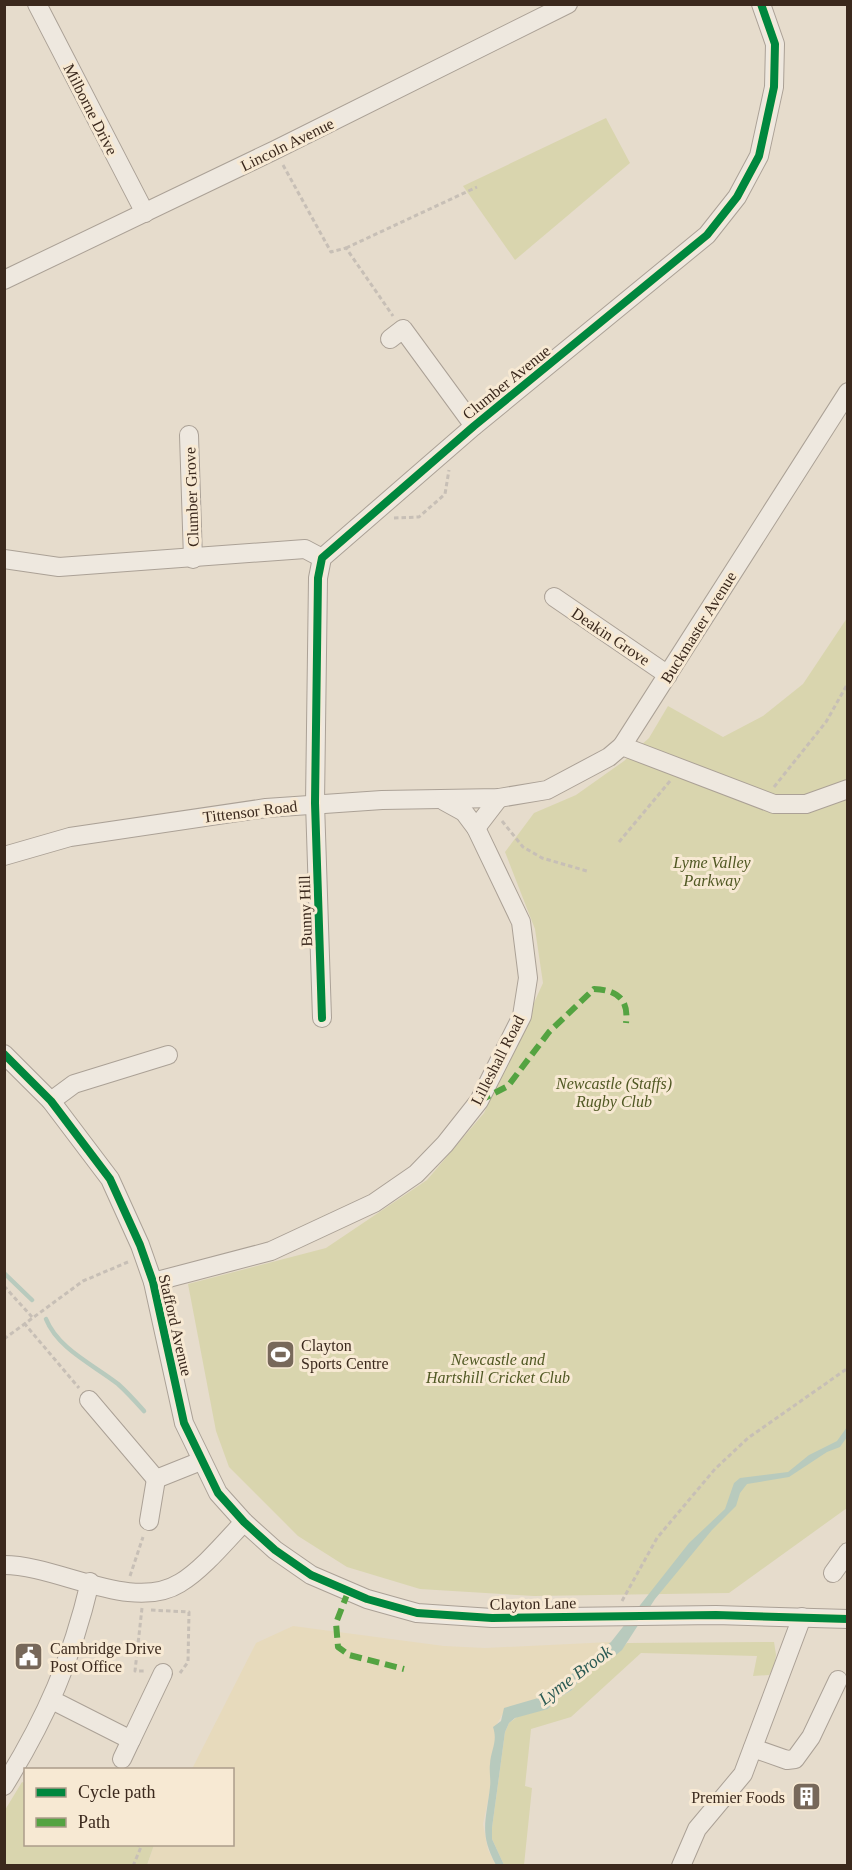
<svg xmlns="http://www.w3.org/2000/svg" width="852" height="1870" font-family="'Times New Roman',serif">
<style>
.farmland{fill:#e7dabc}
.green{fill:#d9d5ae}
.water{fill:#b8cabd}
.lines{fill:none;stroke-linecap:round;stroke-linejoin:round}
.stream{stroke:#b8cabd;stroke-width:4.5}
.minor-casing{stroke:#aba196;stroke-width:20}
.path{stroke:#c7bfb6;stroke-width:3;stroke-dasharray:4.5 3;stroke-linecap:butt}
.minor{stroke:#eee8df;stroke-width:18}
.quiet{stroke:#54a341;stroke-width:6;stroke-dasharray:12 6;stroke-linecap:butt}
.cycleway-casing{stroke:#f7e9d3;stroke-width:11}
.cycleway{stroke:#00873e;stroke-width:8}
.labels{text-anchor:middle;stroke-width:6;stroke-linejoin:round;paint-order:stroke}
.street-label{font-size:16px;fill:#3b291d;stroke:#f7e9d3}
.park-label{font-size:16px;font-style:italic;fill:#505823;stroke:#f7e9d3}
.poi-label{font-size:16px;fill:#3b291d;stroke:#f7e9d3;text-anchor:start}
.water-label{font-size:18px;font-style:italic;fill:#2c5b54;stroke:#f7e9d3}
</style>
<rect width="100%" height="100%" fill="#e6dccc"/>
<path class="farmland" d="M293 1626 444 1646 485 1648 611 1642 545 1696 502 1715 497 1724 496 1745 491 1758V1786L483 1824 488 1850 496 1865 147 1866 154 1845 232 1844V1770L192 1769 256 1643Z"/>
<g class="green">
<path d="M606 118 630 163 515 260 463 186Z"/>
<path d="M847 618V1508L729 1593 534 1596 420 1589 347 1567 298 1536 229 1467 216 1431 188 1284 326 1248 427 1180 484 1113 543 983 535 929 505 852 534 813 576 795 624 761 649 738 668 706 723 737 763 716 803 684Z"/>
<path d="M774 1642 776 1655 774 1667 769 1675 753 1676 757 1656 641 1653 571 1717 531 1729 525 1786 532 1788 524 1865H504L492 1839V1828L505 1732 509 1723 521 1714 548 1709 557 1699 572 1690 582 1676 597 1665 611 1659 627 1643Z"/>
<path d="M22 1782 25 1783 26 1844 154 1845 147 1865H5V1810Z"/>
</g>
<path class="water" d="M847 1427V1437L840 1447 827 1452 789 1477 747 1484 740 1493 736 1506 712 1530 655 1599 622 1650 611 1659 597 1665 582 1676 572 1690 557 1699 548 1709 515 1718 509 1723 505 1732 492 1828V1839L504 1865H496C479 1833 486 1822 490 1787 491 1780 489 1771 490 1764 491 1749 498 1742 493 1727L501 1721 504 1708 545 1696 611 1642 689 1543 725 1509 734 1483 740 1478 788 1472 809 1455 837 1441Z"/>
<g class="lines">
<g class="stream">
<path d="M4 1273 32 1300"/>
<path d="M46 1319C58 1349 94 1365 118 1384 127 1392 136 1402 144 1411"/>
</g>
<defs>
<g id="minor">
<path d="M37 4 145 213"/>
<path d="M4 280 275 150 568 4"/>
<path d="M390 339 403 329 474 426"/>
<path d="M189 435 193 559"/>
<path d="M4 559 59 567 305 549 322 558"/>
<path d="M554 597 668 675"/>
<path d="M622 746 774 804H806L848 789"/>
<path d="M476 828 499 798"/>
<path d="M4 856 70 837 266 808 382 800 499 798 547 790 609 757 622 746 848 392"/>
<path d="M322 1018 315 803 318 578 322 558 474 426 707 235 737 197 759 156 774 87 775 44 761 4"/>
<path d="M4 1054 51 1101 110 1179 140 1245 153 1282 184 1423 218 1493 244 1522 275 1550 311 1575 367 1599 417 1613 492 1618 716 1615 848 1619"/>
<path d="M51 1101 74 1084 168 1055"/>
<path d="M153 1282 271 1251 374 1203 416 1174 445 1144 479 1101 522 1016 528 978 521 922 476 828 464 812 444 801"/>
<path d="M89 1400 156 1479 201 1461"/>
<path d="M149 1521 156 1479"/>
<path d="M4 1565C58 1565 132 1613 180 1583 202 1570 226 1541 244 1522"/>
<path d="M833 1573 848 1552"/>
<path d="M52 1700 131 1740 163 1673"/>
<path d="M753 1748 787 1760 795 1759 811 1737 838 1680"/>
<path d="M122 1759 131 1740"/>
<path d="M4 1786C46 1718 72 1659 90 1582"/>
<path d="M681 1866 697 1829 743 1774 802 1617"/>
</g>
</defs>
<use href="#minor" class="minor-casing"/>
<g class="path">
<path d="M283 165 331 252 346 248 393 316"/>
<path d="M346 248 477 187"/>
<path d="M394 518 419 517 445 494 449 470"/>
<path d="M774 787 826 722 848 683"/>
<path d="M502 821 523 847 542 858 587 871"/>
<path d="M619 842 670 781"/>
<path d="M4 1286 32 1317"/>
<path d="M24 1323 79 1388"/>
<path d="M4 1339 83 1281 128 1262"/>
<path d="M130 1576 143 1537"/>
<path d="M622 1601 657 1538 715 1469 748 1438 848 1368"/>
<path d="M142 1608 135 1671H146"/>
<path d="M151 1610 189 1612 188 1662 180 1673"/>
<path d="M133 1866 141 1847 136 1844"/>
</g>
<use href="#minor" class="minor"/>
<g class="quiet">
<path d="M479 1101 508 1086 549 1032 594 989C617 990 629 999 626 1023"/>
<path d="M348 1592 336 1623 338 1647 349 1655 404 1669"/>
</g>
<defs>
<g id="cycleway">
<path d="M322 1018 315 803 318 578 322 558 474 426 707 235 737 197 759 156 774 87 775 44 761 4"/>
<path d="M4 1054 51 1101 110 1179 140 1245 153 1282 184 1423 218 1493 244 1522 275 1550 311 1575 367 1599 417 1613 492 1618 716 1615 848 1619"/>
</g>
</defs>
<use href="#cycleway" class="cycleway-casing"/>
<use href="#cycleway" class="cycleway"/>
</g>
<defs>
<symbol id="stadium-square" viewBox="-11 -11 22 22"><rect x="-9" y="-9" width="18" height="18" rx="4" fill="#77685a" stroke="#f7e9d3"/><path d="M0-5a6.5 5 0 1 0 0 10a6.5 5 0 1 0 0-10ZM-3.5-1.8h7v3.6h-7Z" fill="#fff"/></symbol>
<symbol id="civic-square" viewBox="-11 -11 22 22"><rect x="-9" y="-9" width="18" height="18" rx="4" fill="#77685a" stroke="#f7e9d3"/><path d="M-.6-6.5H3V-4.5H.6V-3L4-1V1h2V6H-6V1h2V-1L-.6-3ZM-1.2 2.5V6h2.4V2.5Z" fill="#fff"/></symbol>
<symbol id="building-square" viewBox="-11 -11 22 22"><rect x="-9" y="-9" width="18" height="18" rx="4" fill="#77685a" stroke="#f7e9d3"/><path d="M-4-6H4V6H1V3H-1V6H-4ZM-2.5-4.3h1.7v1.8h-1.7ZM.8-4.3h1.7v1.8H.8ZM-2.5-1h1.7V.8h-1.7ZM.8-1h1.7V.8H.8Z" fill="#fff"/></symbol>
</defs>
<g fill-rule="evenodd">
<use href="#stadium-square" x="264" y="1338" width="33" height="33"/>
<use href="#civic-square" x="12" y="1640" width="33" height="33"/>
<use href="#building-square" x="790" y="1780" width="33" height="33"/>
</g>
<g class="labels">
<g class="street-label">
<text transform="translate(91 109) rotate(63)" y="6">Milborne Drive</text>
<text transform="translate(287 144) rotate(-26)" y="6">Lincoln Avenue</text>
<text transform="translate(506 382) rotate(-39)" y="6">Clumber Avenue</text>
<text transform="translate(191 497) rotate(-92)" y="6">Clumber Grove</text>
<text transform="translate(698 627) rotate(-58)" y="6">Buckmaster Avenue</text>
<text transform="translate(611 636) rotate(34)" y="6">Deakin Grove</text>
<text transform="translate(250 811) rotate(-7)" y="6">Tittensor Road</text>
<text transform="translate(305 911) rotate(-92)" y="6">Bunny Hill</text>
<text transform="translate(497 1060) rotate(-63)" y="6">Lilleshall Road</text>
<text transform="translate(176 1325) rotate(77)" y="6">Stafford Avenue</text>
<text transform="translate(533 1603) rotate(-1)" y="6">Clayton Lane</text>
</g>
<g class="park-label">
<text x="712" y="868">Lyme Valley<tspan x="712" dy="18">Parkway</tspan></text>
<text x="614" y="1089">Newcastle (Staffs)<tspan x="614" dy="18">Rugby Club</tspan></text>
<text x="498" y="1365">Newcastle and<tspan x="498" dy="18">Hartshill Cricket Club</tspan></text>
</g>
<g class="poi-label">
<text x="301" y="1351">Clayton<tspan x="301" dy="18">Sports Centre</tspan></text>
<text x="50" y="1654">Cambridge Drive<tspan x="50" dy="18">Post Office</tspan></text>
<text x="785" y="1803" text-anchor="end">Premier Foods</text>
</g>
<g class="water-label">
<text transform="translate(575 1675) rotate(-37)" y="6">Lyme Brook</text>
</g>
</g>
<rect width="852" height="1870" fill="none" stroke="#3b291d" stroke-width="12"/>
<rect x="24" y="1768" width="210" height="78" fill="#f7e9d3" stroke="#ac9c8a" stroke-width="1.5"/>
<rect x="36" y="1788" width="30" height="9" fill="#00873e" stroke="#ac9c8a" stroke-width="1.5"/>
<text x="78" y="1798" font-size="18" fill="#3b291d">Cycle path</text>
<rect x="36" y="1818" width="30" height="9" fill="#54a341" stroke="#ac9c8a" stroke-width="1.5"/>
<text x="78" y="1828" font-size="18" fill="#3b291d">Path</text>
</svg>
